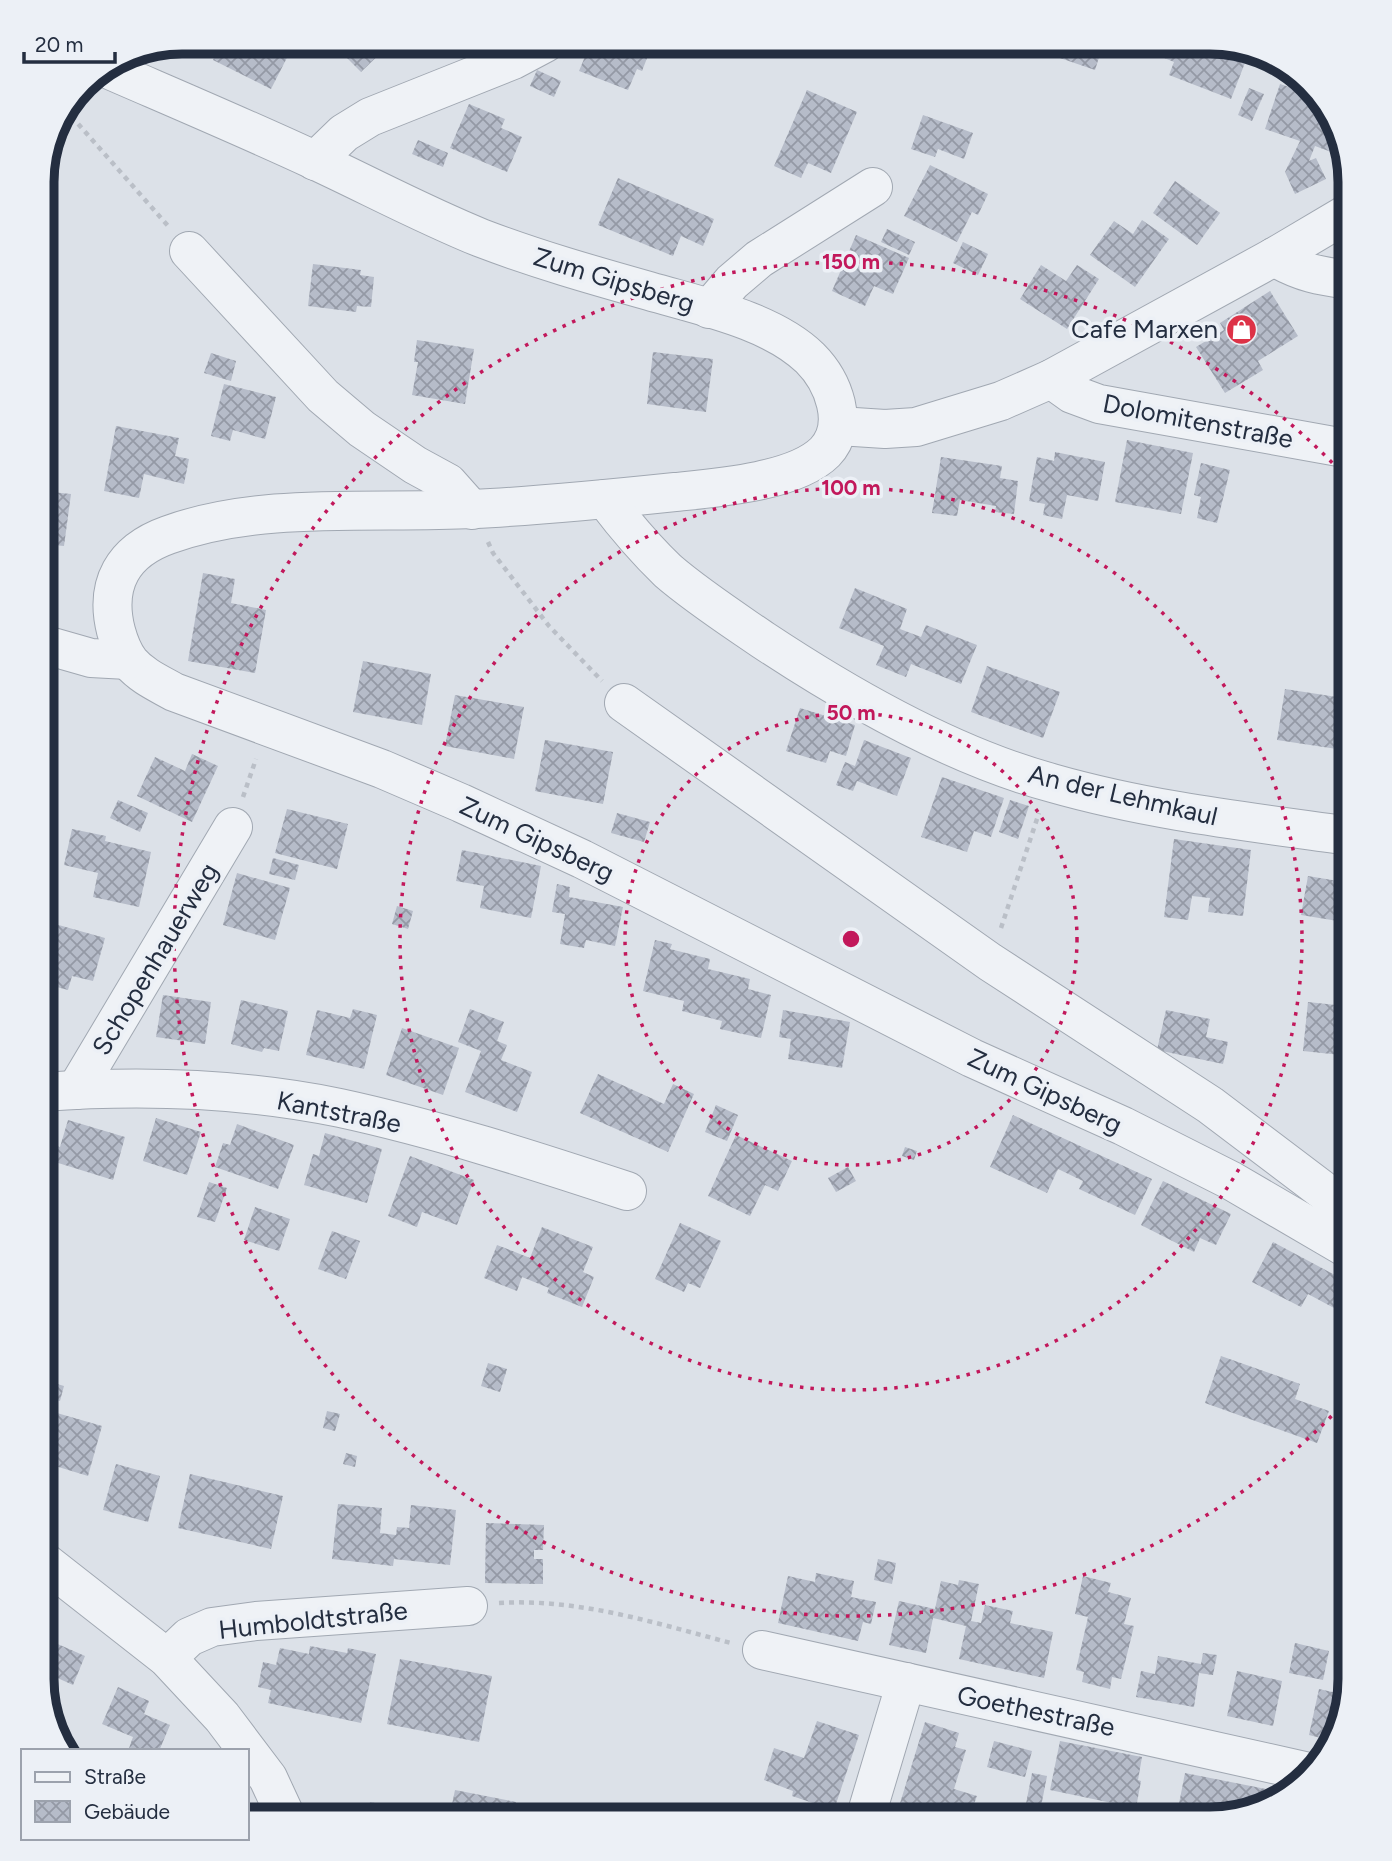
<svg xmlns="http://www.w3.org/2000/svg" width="1392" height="1861" font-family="Figtree,sans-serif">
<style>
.building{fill:url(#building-cross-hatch)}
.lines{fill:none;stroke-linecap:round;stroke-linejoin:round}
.minor-casing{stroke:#a1a8b2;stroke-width:40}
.path{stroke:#babfc7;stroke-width:4.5;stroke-dasharray:5 5;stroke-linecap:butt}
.minor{stroke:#eff2f6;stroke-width:38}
.ring{fill:none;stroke:#c2185b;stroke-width:3.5;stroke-dasharray:3.5 7}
.labels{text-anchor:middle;stroke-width:7;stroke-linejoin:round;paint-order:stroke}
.street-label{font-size:26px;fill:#242e40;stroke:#ecf0f6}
.poi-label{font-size:26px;fill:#242e40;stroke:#ecf0f6;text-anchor:end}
.rim{fill:none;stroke:#242e40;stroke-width:9}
.centre{fill:#c2185b;stroke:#ecf0f6;stroke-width:3.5}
.ring-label{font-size:21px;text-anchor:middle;font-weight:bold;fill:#c2185b;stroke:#ecf0f6;stroke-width:7;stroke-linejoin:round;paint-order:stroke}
</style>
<defs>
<pattern id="building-cross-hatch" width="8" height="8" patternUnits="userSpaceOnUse" patternTransform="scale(1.75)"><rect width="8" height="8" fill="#b6bcc9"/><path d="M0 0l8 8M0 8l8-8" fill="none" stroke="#9499a5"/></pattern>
</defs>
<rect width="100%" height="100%" fill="#dce1e8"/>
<g class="building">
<path d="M222 42H295L271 89 213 60Z"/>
<path d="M331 42H386L389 45 361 72Z"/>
<path d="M591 42H637L651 48 642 71 637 69 628 90 579 71Z"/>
<path d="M1028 42H1104L1095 70 1016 43Z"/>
<path d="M1162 42H1216L1248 55 1231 99 1169 75 1174 62 1157 55Z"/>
<path d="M537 70 561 81 554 97 530 86Z"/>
<path d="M1280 84 1317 96 1327 105 1338 142 1334 153 1315 146 1309 161 1316 158 1326 179 1295 194 1285 172 1300 141 1265 129Z"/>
<path d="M1249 88 1264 94 1252 121 1238 115Z"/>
<path d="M807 90 857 112 831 173 808 163 801 178 774 166Z"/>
<path d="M469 104 505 119 501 128 522 137 507 172 450 148Z"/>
<path d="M923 115 973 133 964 159 938 149 935 157 911 149Z"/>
<path d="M418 140 448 153 443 167 412 154Z"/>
<path d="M930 165 988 194 978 215 972 212 957 242 904 216Z"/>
<path d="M618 178 714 219 703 246 681 236 673 256 598 225Z"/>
<path d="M1175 181 1220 213 1197 245 1153 213Z"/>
<path d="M1142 220 1169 239 1135 287 1090 255 1114 221 1133 234Z"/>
<path d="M887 229 915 242 909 255 881 242Z"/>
<path d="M856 235 909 258 893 294 874 286 865 306 832 291Z"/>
<path d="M963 242 988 254 978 275 953 263Z"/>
<path d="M313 264 361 270 360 275 374 277 371 307 357 306 356 312 308 306Z"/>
<path d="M1041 265 1066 281 1077 265 1099 279 1067 329 1020 299Z"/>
<path d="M1270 291 1298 336 1258 361 1263 370 1225 393 1196 347 1224 330 1220 323Z"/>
<path d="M417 340 474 349 465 404 412 395 418 362H414Z"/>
<path d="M653 352 713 359 706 412 647 404Z"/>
<path d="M211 353 236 361 231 381 204 373Z"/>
<path d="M224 384 276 397 265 439 233 430 230 441 211 436Z"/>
<path d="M116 426 179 438 175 456 189 459 184 484 144 474 139 498 104 491Z"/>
<path d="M1127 440 1193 453 1181 514 1115 502Z"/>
<path d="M1055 452 1105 462 1098 501 1067 495 1062 519 1043 515 1045 504 1029 501 1037 457 1054 461Z"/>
<path d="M941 457 1002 466 1000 478 1018 481 1014 514 995 512 996 506 960 500 957 516 932 513Z"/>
<path d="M1201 463 1230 470 1217 523 1197 518 1201 497 1194 495Z"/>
<path d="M42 491 71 494 64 546 42 544Z"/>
<path d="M203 573 235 579 231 603 266 610 255 673 188 661Z"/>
<path d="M855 588 907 609 900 629 921 637 926 625 977 645 961 684 911 664 906 677 876 665 884 646 839 628Z"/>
<path d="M363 661 431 674 422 725 353 712Z"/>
<path d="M987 666 1060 692 1043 738 971 712Z"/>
<path d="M1285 689 1350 699V751L1277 740Z"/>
<path d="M455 695 524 707 514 759 445 746Z"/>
<path d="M800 708 855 725 846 756 830 751 826 763 786 751Z"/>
<path d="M545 740 613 752 603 804 535 791Z"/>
<path d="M864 740 911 758 897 796 857 781 853 791 836 785 845 762 855 766Z"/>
<path d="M192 754 218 766 192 822 137 796 155 757 185 771Z"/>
<path d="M942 777 1004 798 991 837 974 831 967 852 921 837Z"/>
<path d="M118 800 148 813 140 832 110 818Z"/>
<path d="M1010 800 1029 806 1018 839 999 832Z"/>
<path d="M287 809 348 824 337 869 275 853Z"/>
<path d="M617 813 650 822 644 842 611 833Z"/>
<path d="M72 829 106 836 105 841 151 852 139 907 93 897 98 873 64 865Z"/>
<path d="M1174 839 1251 850 1243 916 1208 912 1210 898 1192 896 1188 920 1164 917Z"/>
<path d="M462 850 541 866 531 918 480 908 484 886 456 881Z"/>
<path d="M273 858 299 865 295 880 269 874Z"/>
<path d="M237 873 290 888 275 940 223 925Z"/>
<path d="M1308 876 1350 883V923L1301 915Z"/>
<path d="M557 884 570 887 569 897 623 907 615 946 586 940 584 948 560 944 565 914 552 912Z"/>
<path d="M397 906 413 911 408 929 392 924Z"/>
<path d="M55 924 105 938 93 981 72 976 68 990 42 983V967Z"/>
<path d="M655 940 672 944 670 949 710 959 708 969 750 979 748 989 771 995 761 1038 720 1029 722 1021 682 1011 684 1001 643 991Z"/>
<path d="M1339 972 1350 973V1056L1303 1051 1308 1002 1336 1005Z"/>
<path d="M163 995 211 1002 205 1044 156 1037Z"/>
<path d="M241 1000 288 1011 279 1051 264 1048 262 1052 231 1044Z"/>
<path d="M353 1009 377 1015 364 1069 306 1055 317 1010 350 1018Z"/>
<path d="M470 1009 504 1022 497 1041 507 1045 501 1060 532 1072 517 1112 465 1092 481 1051 458 1042Z"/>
<path d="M783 1010 850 1022 842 1068 788 1059 791 1039 779 1037Z"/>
<path d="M1166 1010 1210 1019 1206 1037 1228 1042 1223 1064 1157 1050Z"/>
<path d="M402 1028 459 1048 443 1095 386 1075Z"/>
<path d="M598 1074 664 1104 673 1084 694 1094 668 1152 580 1113Z"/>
<path d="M716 1105 738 1115 727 1141 705 1132Z"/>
<path d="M1013 1115 1152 1179 1135 1215 1079 1189 1083 1181 1058 1169 1047 1193 990 1167Z"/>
<path d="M156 1118 201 1132 187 1175 143 1161Z"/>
<path d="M68 1120 125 1137 113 1180 55 1162 53 1171 42 1167V1142L60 1147Z"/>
<path d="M237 1124 294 1145 278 1189 215 1167 223 1143 230 1145Z"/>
<path d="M325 1133 382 1149 367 1203 304 1185 313 1154 319 1156Z"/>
<path d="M736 1135 792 1161 778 1191 765 1185 750 1216 708 1196Z"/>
<path d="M905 1147 917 1151 914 1160 902 1156Z"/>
<path d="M410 1156 474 1180 457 1225 422 1212 417 1227 388 1216Z"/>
<path d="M848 1167 856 1181 836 1192 828 1178Z"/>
<path d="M1163 1181 1231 1214 1216 1245 1200 1238 1194 1252 1141 1225Z"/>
<path d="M209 1182 227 1188 215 1222 197 1217Z"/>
<path d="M255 1207 290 1219 279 1251 244 1240Z"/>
<path d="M680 1223 721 1241 700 1288 688 1283 684 1292 655 1279Z"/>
<path d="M542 1227 593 1247 583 1272 594 1277 582 1307 547 1293 549 1288 522 1277 517 1291 484 1278 497 1245 530 1258Z"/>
<path d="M332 1231 360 1241 346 1279 318 1269Z"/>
<path d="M1273 1242 1348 1282 1334 1308 1308 1294 1301 1307 1252 1282Z"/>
<path d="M1221 1356 1300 1384 1295 1399 1329 1411 1317 1443 1205 1403Z"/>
<path d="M488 1363 507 1369 500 1392 481 1386Z"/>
<path d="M51 1382 64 1386 60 1401 47 1398Z"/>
<path d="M50 1411 102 1426 88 1476 42 1462V1438Z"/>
<path d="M327 1411 340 1414 335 1431 323 1428Z"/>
<path d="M346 1453 357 1456 355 1467 343 1464Z"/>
<path d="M116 1464 160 1476 148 1522 103 1510Z"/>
<path d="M190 1474 283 1496 271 1549 178 1528Z"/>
<path d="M338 1504 382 1508 380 1533 396 1535 397 1527 409 1528 411 1505 456 1510 450 1565 394 1559 393 1566 332 1559Z"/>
<path d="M486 1523 544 1525 543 1550H534V1559H543V1584L485 1583Z"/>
<path d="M878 1559 896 1563 892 1584 874 1580Z"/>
<path d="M816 1573 854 1581 851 1597 876 1602 871 1624 863 1622 858 1641 778 1623 788 1576 815 1582Z"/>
<path d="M1083 1576 1111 1583 1108 1592 1131 1598 1124 1624 1134 1626 1121 1679 1112 1677 1110 1689 1082 1682 1084 1672 1076 1670 1088 1617 1075 1614Z"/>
<path d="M959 1580 979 1584 971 1621 981 1623 985 1605 1013 1611 1010 1623 1053 1632 1044 1678 959 1659 966 1626 933 1618 926 1653 889 1645 899 1601 935 1609 941 1581 958 1585Z"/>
<path d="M42 1601 57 1607 44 1638 85 1656 73 1685 42 1671Z"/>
<path d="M1295 1643 1329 1651 1323 1680 1289 1673Z"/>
<path d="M310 1646 347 1653 348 1648 376 1654 361 1723 268 1703 271 1690 258 1687 263 1662 276 1665 280 1648 309 1654Z"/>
<path d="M1203 1653 1217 1655 1213 1675 1199 1673 1194 1707 1136 1697 1141 1671 1155 1674 1158 1656 1201 1664Z"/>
<path d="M400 1659 492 1676 479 1742 387 1724Z"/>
<path d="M1237 1671 1282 1681 1273 1726 1227 1716Z"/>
<path d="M118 1687 149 1701 144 1714 170 1725 159 1751H128L133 1737 102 1724Z"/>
<path d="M1319 1689 1346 1695 1333 1741 1309 1735Z"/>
<path d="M817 1721 859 1735 834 1810 792 1796 793 1791 764 1780 774 1748 804 1758Z"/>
<path d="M925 1722 959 1733 955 1747 966 1750 954 1789 977 1796 971 1812 949 1805 945 1819H917L897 1813Z"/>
<path d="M994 1741 1032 1751 1025 1777 987 1767Z"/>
<path d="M1060 1741 1142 1757 1138 1780 1141 1781 1136 1808 1050 1790Z"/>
<path d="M1032 1773 1047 1776 1039 1817 1024 1814Z"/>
<path d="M1185 1773 1271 1790 1268 1801 1210 1819H1176Z"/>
<path d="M455 1790 516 1802 513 1819H449Z"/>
<path d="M370 1802 447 1818V1819H367Z"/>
</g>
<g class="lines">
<defs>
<g id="minor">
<path d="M105 68C174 98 245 128 314 160 370 186 424 215 481 238 536 259 592 275 649 291 700 306 771 320 810 358 833 381 851 425 825 452 795 482 716 488 675 492 608 499 540 506 473 509 375 514 261 501 168 535 123 551 104 584 116 631 119 642 123 653 130 662 142 676 158 683 174 692L382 769 461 803 582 859 972 1058 1123 1126 1230 1180 1350 1250"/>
<path d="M315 161 344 133 370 117 513 60 545 43"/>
<path d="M189 251 323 396 362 429 415 465 448 483 472 510"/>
<path d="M1274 257C1301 273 1320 276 1350 280"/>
<path d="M709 309 732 282 759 259 873 187"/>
<path d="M1051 379 1072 394 1099 404 1350 449"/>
<path d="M839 426 885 429 916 427 1001 401 1051 379 1274 257 1350 212"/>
<path d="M605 499C624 524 645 549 668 571 697 596 731 618 763 640 849 697 952 756 1052 783 1150 811 1250 822 1350 836"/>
<path d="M42 644 91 658 128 660"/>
<path d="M624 703 990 962 1210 1105 1325 1192 1350 1217"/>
<path d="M76 1090 233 827"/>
<path d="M42 1092C141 1085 243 1088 340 1108 437 1129 533 1160 627 1191"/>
<path d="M42 1560 167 1658 222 1717 268 1778 287 1819"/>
<path d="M762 1650 1309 1772"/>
<path d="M167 1658 189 1637 212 1627 256 1621 468 1606"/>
<path d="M865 1819 906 1682"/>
</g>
</defs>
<use href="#minor" class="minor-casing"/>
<g class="path">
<path d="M65 109 168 226"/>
<path d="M488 542 493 553 549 626 602 681"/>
<path d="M243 797 256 759"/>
<path d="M1001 928 1039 813"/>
<path d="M499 1603C578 1598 655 1623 731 1643"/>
</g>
<use href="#minor" class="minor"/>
</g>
<g class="ring">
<circle cx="851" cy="939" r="226"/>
<circle cx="851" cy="939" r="451"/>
<path d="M1346 1401A677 677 0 1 1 1346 477"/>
</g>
<defs>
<symbol id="shop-disc" viewBox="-11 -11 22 22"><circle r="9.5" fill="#dd3247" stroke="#ecf0f6"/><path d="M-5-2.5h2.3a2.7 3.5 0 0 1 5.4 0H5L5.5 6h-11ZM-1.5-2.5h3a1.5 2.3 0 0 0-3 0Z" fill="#fff"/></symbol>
</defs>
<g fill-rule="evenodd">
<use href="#shop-disc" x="1224" y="312" width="35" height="35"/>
</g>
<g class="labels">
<g class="street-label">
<text transform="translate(614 280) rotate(17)" y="9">Zum Gipsberg</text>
<text transform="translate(1198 421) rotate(11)" y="9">Dolomitenstraße</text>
<text transform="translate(1123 795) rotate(13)" y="9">An der Lehmkaul</text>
<text transform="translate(537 839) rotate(25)" y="9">Zum Gipsberg</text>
<text transform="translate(155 959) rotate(-59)" y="9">Schopenhauerweg</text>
<text transform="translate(1045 1091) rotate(25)" y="9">Zum Gipsberg</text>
<text transform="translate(339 1112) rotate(11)" y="9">Kantstraße</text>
<text transform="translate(313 1620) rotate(-6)" y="9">Humboldtstraße</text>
<text transform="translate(1036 1711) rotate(12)" y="9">Goethestraße</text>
</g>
<g class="poi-label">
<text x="1218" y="338">Cafe Marxen</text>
</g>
</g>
<path d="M0 0H1392V1861H0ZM182 54H1210A128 128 0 0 1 1338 182V1679A128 128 0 0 1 1210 1807H182A128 128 0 0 1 54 1679V182A128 128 0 0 1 182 54Z" fill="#ecf0f6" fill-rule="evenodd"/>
<path class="rim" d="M182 54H1210A128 128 0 0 1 1338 182V1679A128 128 0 0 1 1210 1807H182A128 128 0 0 1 54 1679V182A128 128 0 0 1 182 54Z"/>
<circle cx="851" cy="939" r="10" class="centre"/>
<g class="ring-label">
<text x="851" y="269">150 m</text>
<text x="851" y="495">100 m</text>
<text x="851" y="720">50 m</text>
</g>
<rect x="21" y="1749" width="228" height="91" fill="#ecf0f6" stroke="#9ca2ad" stroke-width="2"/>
<rect x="35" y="1772" width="35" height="10" fill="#eff2f6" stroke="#9ca2ad" stroke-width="2"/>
<text x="84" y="1784" font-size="21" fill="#242e40">Straße</text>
<rect x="35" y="1801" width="35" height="21" fill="url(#building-cross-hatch)" stroke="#9ca2ad" stroke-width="2"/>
<text x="84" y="1819" font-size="21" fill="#242e40">Gebäude</text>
<path d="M24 52v10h91v-10" fill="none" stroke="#242e40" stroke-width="3.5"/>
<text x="35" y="52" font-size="21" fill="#242e40" stroke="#ecf0f6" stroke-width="5" paint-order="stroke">20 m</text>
</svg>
